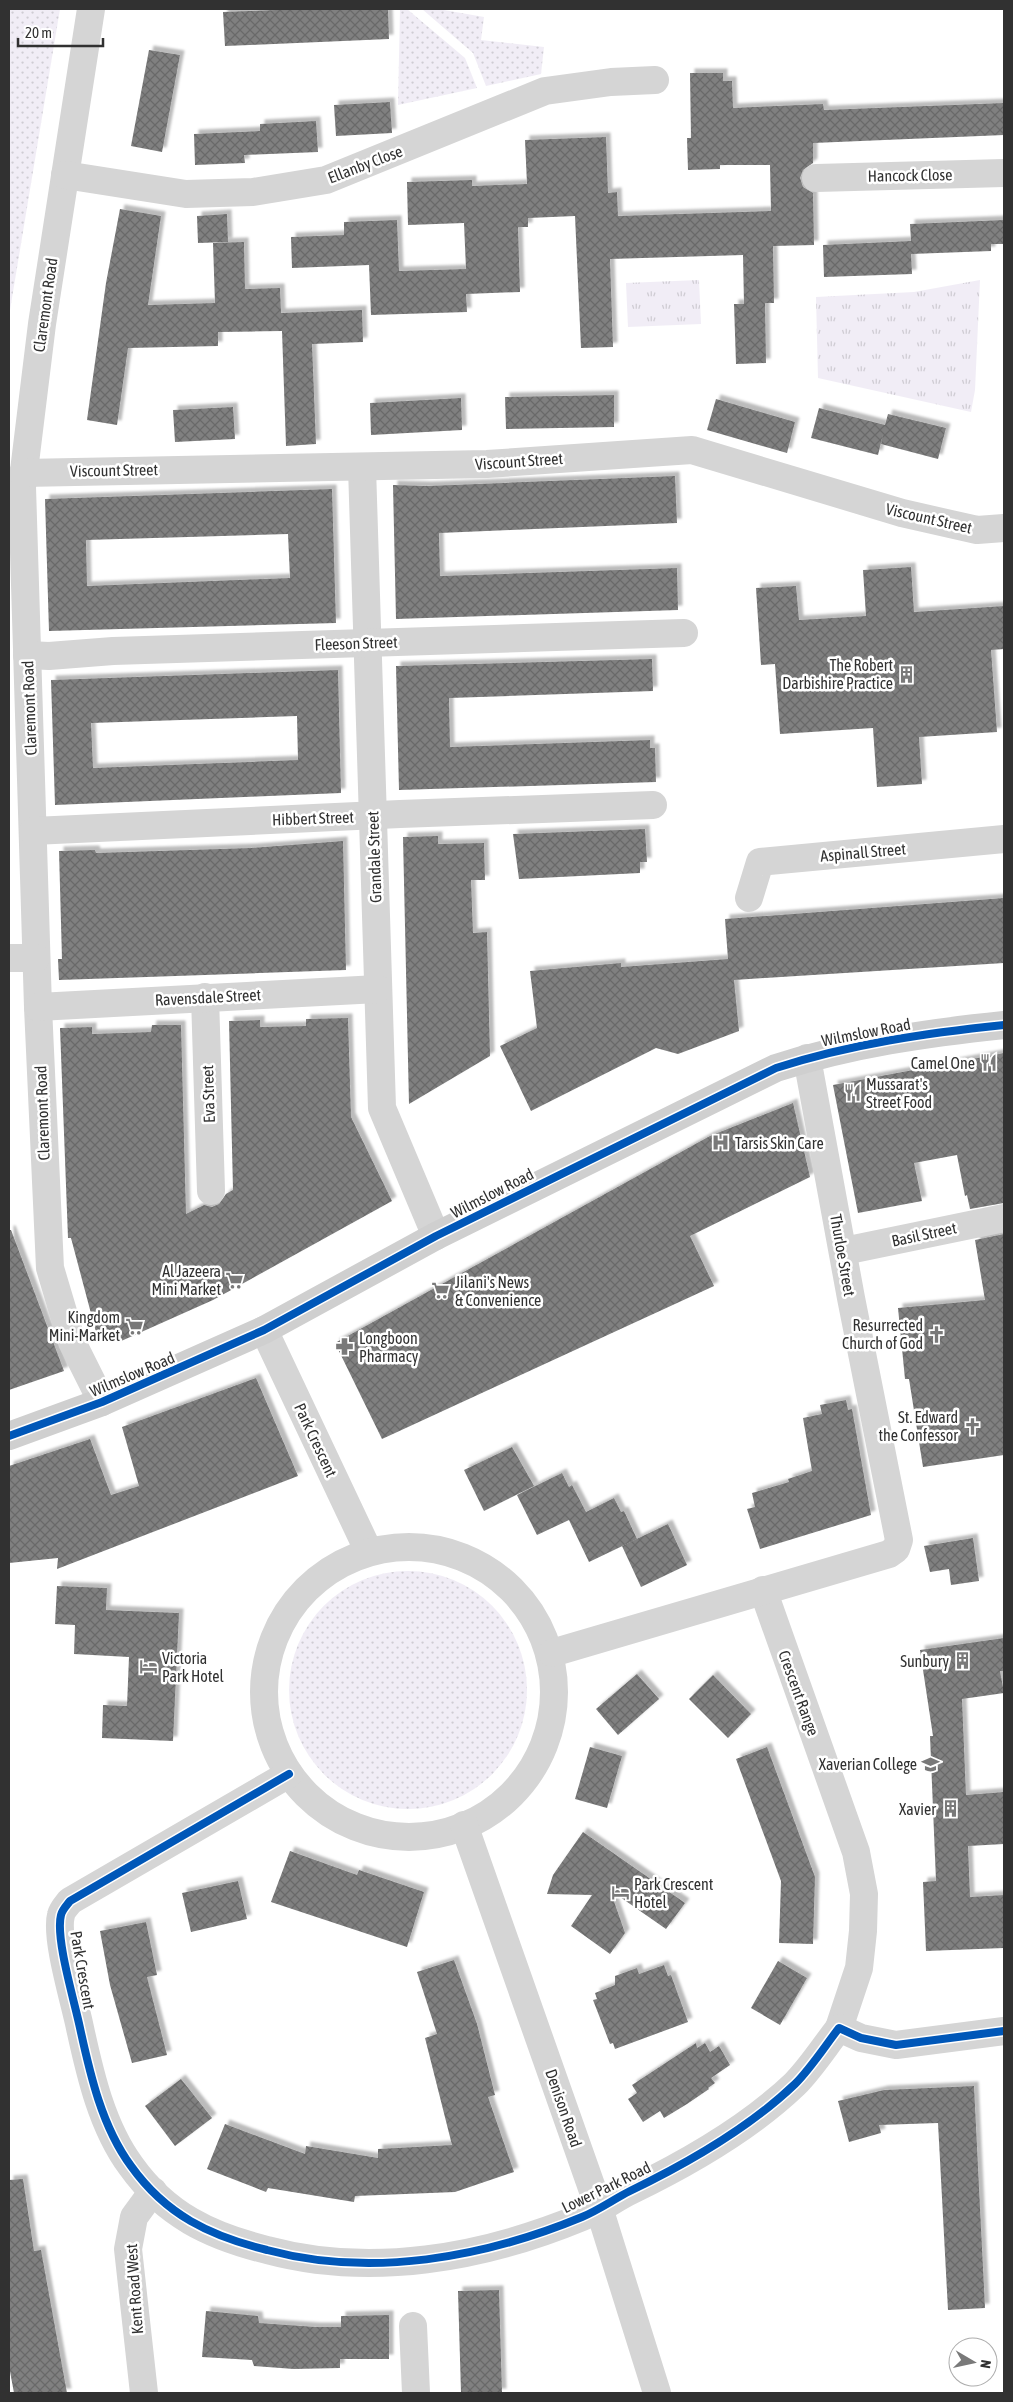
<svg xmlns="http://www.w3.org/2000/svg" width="1013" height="2402" font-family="'Asap Condensed',sans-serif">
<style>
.grass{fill:url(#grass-tufts)}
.park{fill:url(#park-dots)}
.building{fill:url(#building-cross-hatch);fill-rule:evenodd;filter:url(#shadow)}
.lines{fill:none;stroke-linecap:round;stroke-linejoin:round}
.minor{stroke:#d5d5d5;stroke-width:28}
.secondary{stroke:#cfcfcf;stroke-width:28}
.cycleway-casing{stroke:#fff;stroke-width:11}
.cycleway{stroke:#0057b8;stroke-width:8}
.labels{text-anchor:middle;stroke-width:5;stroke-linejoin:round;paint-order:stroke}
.street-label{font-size:16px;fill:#313131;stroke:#fff}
.poi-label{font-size:16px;fill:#313131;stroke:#fff;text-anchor:end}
</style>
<defs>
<pattern id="grass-tufts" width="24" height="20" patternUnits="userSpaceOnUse" patternTransform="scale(1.25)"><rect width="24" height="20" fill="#f1edf6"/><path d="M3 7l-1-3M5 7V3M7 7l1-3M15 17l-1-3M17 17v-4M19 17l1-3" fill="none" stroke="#cfccd3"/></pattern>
<pattern id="park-dots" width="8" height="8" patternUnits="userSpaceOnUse" patternTransform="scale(1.25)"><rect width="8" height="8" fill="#f1edf6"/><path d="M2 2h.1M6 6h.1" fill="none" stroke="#cfccd3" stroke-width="1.8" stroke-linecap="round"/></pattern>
<pattern id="building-cross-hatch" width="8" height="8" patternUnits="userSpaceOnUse" patternTransform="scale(1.25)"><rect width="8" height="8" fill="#808080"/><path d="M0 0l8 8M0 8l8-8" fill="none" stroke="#696969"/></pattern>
<filter id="shadow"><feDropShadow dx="4.5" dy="-4.5" stdDeviation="1" flood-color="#0004"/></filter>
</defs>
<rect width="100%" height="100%" fill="#fff"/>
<g class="grass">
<path d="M699 280 701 324 628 327 626 283Z"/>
<path d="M980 280 975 390 971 412 818 378 816 297 914 292Z"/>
</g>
<g class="park">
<path d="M9 9H60L9 316Z"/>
<path d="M400 9H407L465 58 477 88 398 105Z"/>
<path d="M422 9H438L484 17 481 40 544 47 541 74 486 86 473 53Z"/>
<circle cx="408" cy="1690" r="119"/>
</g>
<g class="building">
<path d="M300 9H388L389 39 225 46 223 12Z"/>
<path d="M149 50 180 55 162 152 131 146Z"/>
<path d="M690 73H723V81H732L733 108 823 104 824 110 1004 103V135L813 143V163L803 170 800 178 803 187 813 193 814 245 773 246 774 303H765L766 363 736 364 734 304H744L743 255 610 259 613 347 581 348 575 216 528 218V227H518L520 292 466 294 467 312 371 315 369 265 292 268 291 237 344 235V222L397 220 399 271 466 269 464 223 408 225 407 182 472 180V186L527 184 525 140 606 137 608 193 617 192 618 216 771 211 770 165H720V169L688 170 687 138H691Z"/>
<path d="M390 102 392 133 336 136 334 105Z"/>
<path d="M316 121 318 152 244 155 245 163 195 165 194 134 260 131V124Z"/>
<path d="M120 209 161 216 148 305 215 303 213 243 244 242 245 289 280 288 281 313 362 310 363 342 312 344 316 444 286 446 282 331 218 332V346L128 348 117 425 87 420 106 283Z"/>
<path d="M227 214 228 242 198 243 197 216Z"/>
<path d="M1004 220V244H991V251L911 254 912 274 824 277 823 245 911 241 910 224Z"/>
<path d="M614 395V427L506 429 505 397Z"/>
<path d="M461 398 462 430 371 435 370 403Z"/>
<path d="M716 399 795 422 787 453 707 430Z"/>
<path d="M233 407 235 439 175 442 173 410Z"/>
<path d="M819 408 885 425 888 414 946 428 938 459 881 444 883 434 878 455 811 438Z"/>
<path d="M675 476 677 523 439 533 440 576 677 568 678 610 396 619 393 485 427 486Z"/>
<path d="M332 489 336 623 49 631 45 499ZM288 534 290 578 87 586 86 540Z"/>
<path d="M911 567 914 612 1004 606V649L991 650 997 732 919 737 922 784 877 787 873 728 780 734 775 664 761 665 756 588 796 586 799 620 866 616 863 570Z"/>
<path d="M652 659 653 691 449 698 450 747 650 740V748H655L656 782 399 790 396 666Z"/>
<path d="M338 670 341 793 55 805 51 680ZM297 716 298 760 93 768 91 723Z"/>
<path d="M645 829 647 862H640V873L519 879 513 834Z"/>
<path d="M438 836V844L484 843 485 880H471L473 933 487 932 490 1056 409 1104 403 837Z"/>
<path d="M343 841 346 970 59 980 58 959H62L59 851 95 850 96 853 251 848Z"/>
<path d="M1004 898V963L734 980 739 1031 678 1054 656 1048 531 1111 500 1046 537 1028 530 971 621 963V967L728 959 725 919Z"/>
<path d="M348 1018 351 1117 392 1201 213 1300 119 1342 105 1340 97 1336 71 1238H68L60 1028 92 1027V1034L151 1032 152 1025H181L186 1214 204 1205 212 1207 219 1204 226 1194 233 1190 229 1021 260 1020V1027L306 1026V1019Z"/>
<path d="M1004 1053V1203L970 1209 967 1195 965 1196 957 1155 914 1163 922 1201 858 1213 833 1085Z"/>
<path d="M793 1103 810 1177 690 1236 714 1286 382 1439 335 1343 710 1136Z"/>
<path d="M9 1230H11L64 1371 9 1390Z"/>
<path d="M1004 1234V1455L923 1467 909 1379H905L898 1308 985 1300 975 1240Z"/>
<path d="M256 1378 298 1476 57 1569 58 1558 9 1563V1466L90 1439 111 1495 139 1486 122 1427Z"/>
<path d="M846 1400 848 1410 852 1409 871 1515 760 1549 747 1509 755 1507 752 1493 789 1482 788 1479 812 1471 803 1418 822 1414 820 1405Z"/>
<path d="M512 1447 534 1486 484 1511 464 1470Z"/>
<path d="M562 1473 569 1487 572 1485 586 1512 614 1498 621 1512 624 1511 637 1539 589 1562 569 1520 537 1535 517 1495Z"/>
<path d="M668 1524 687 1565 641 1587 622 1546Z"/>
<path d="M973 1538 979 1581 951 1585 949 1569 930 1572 924 1546Z"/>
<path d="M57 1586 107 1588 106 1610 179 1613 173 1741 102 1738 103 1705 127 1706 129 1657 74 1654 75 1625 55 1624Z"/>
<path d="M1004 1638V1671H1000L1004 1693 962 1699 966 1795 1004 1792V1844L968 1846 970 1897 1004 1895V1948L926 1951 923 1882 936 1881 930 1736H933L920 1650Z"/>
<path d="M637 1674 659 1699 618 1735 596 1709Z"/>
<path d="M713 1675 751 1714 728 1738 689 1699Z"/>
<path d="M590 1747 622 1756 607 1808 575 1799Z"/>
<path d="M767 1747 815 1877 813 1944 779 1943 781 1881 736 1759Z"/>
<path d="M583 1832 685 1903 666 1929 610 1890 625 1933 610 1954 571 1926 592 1895 547 1894 553 1875Z"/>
<path d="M290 1851 357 1875 359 1870 424 1892 407 1947 271 1902Z"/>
<path d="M238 1881 247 1919 191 1932 182 1893Z"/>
<path d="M146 1922 157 1975 147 1977 167 2055 132 2063 110 1985 100 1931Z"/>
<path d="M454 1960 477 2024 495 2095 488 2097 514 2172 455 2192 355 2196 354 2202 268 2188 266 2192 207 2169 225 2124 305 2154 306 2146 378 2158V2149L452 2145 425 2038 437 2034 417 1972Z"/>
<path d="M778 1961 807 1978 780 2025 751 2008Z"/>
<path d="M664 1965 668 1976 671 1975 688 2022 615 2049 613 2043 610 2044 593 2000 597 1999 595 1993 615 1985V1976L637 1968 639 1974Z"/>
<path d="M696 2043 697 2048 705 2043 710 2052 719 2046 730 2065 711 2078 715 2083 708 2088 709 2089 687 2104 664 2118 660 2111 643 2122 628 2099 637 2093 632 2085Z"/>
<path d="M181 2079 212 2118 175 2146 145 2106Z"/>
<path d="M974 2086 985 2308 948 2310 938 2123 879 2125 881 2133 849 2142 838 2101 884 2090Z"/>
<path d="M23 2179 34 2251 41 2250 67 2393H14L9 2366V2180Z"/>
<path d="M499 2290 502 2393H461L458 2291Z"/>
<path d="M206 2311 258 2316 259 2323 316 2327H341V2316L389 2315V2359H340V2368L294 2369 254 2366 252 2360 202 2357Z"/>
</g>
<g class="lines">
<g class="minor">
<path d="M91 9 42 324 22 487 38 1007 50 1268 72 1342 102 1402"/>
<path d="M65 175 186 194 253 192 326 180 545 91 611 82 655 80"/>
<path d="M816 178 1004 173"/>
<path d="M362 467 382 1108 436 1236"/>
<path d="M23 473 487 464 692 450 902 513 977 530 1004 528"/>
<path d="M27 655 49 656 113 651 684 633"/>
<path d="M33 831 400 814 653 805"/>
<path d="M749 898 760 862 1004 839"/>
<path d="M9 958H36"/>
<path d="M205 997 211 1191"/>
<path d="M38 1007 378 989"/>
<path d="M844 1251 1004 1218"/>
<path d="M264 1330 368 1550"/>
<circle cx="409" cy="1692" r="145"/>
<path d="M763 1590 856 1852 864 1894 863 1931 859 1968 839 2028"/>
<path d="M552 1653 889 1554 896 1549 899 1540 851 1298 807 1058"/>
<path d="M289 1774 70 1901C67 1905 62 1910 61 1915 55 1938 75 2003 80 2028 90 2074 102 2127 131 2166 166 2215 210 2236 267 2250 371 2278 483 2258 582 2217 599 2210 614 2199 630 2191 688 2163 748 2129 795 2084 811 2068 825 2046 839 2028L861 2038 896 2045 1004 2031"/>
<path d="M464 1825 599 2208 657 2393"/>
<path d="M413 2326 416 2393"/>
<path d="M144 2393 128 2249 134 2217 153 2191"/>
</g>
<path class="secondary" d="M9 1436 102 1402 264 1330 436 1236 776 1068C850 1044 927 1033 1004 1025"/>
<defs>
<g id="cycleway">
<path d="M9 1436 102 1402 264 1330 436 1236 776 1068C850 1044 927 1033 1004 1025"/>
<path d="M289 1774 70 1901C67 1905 62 1910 61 1915 55 1938 75 2003 80 2028 90 2074 102 2127 131 2166 166 2215 210 2236 267 2250 371 2278 483 2258 582 2217 599 2210 614 2199 630 2191 688 2163 748 2129 795 2084 811 2068 825 2046 839 2028L861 2038 896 2045 1004 2031"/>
</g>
</defs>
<use href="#cycleway" class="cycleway-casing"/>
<use href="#cycleway" class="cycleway"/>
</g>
<defs>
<symbol id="building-bare" viewBox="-9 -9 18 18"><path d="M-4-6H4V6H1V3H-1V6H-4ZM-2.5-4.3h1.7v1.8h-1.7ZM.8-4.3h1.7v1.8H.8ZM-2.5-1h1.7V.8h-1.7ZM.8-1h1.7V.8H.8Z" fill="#797979" stroke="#fff" stroke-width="2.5" paint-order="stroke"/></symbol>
<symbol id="restaurant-bare" viewBox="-9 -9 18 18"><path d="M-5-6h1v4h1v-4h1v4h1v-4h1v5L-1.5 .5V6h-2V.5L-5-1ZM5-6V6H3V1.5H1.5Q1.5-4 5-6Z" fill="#797979" stroke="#fff" stroke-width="2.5" paint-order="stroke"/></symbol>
<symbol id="hospital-bare" viewBox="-9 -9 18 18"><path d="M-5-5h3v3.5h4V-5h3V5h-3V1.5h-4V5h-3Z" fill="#797979" stroke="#fff" stroke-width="2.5" paint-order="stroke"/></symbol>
<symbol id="supermarket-bare" viewBox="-9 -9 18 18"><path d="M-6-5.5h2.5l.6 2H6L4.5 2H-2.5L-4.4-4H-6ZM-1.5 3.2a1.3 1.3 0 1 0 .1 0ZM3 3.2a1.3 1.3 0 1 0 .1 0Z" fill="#797979" stroke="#fff" stroke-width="2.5" paint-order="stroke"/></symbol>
<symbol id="church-bare" viewBox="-9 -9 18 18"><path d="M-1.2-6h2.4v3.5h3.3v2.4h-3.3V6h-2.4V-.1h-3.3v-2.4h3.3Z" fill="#797979" stroke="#fff" stroke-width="2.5" paint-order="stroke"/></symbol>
<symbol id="pharmacy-bare" viewBox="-9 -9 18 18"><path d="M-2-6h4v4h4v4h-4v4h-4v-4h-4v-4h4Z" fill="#797979" stroke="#fff" stroke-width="2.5" paint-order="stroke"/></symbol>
<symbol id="hotel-bare" viewBox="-9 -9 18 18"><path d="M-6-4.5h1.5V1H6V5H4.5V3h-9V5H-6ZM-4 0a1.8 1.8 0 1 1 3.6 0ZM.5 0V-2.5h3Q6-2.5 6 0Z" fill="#797979" stroke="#fff" stroke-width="2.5" paint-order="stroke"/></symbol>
<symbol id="university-bare" viewBox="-9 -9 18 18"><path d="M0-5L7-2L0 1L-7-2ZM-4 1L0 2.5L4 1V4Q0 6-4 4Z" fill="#797979" stroke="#fff" stroke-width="2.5" paint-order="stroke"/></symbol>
</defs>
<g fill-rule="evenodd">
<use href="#building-bare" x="894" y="662" width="25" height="25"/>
<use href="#restaurant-bare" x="976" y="1050" width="25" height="25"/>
<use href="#restaurant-bare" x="840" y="1080" width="25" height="25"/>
<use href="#hospital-bare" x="708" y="1130" width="25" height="25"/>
<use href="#supermarket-bare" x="222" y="1268" width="25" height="25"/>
<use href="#supermarket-bare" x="428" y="1278" width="25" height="25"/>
<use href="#supermarket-bare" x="122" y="1314" width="25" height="25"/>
<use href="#church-bare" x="924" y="1322" width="25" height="25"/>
<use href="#pharmacy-bare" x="332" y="1334" width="25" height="25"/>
<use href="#church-bare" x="960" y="1414" width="25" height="25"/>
<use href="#building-bare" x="950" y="1648" width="25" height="25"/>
<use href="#hotel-bare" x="136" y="1654" width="25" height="25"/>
<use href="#university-bare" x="918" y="1752" width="25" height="25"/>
<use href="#building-bare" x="938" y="1796" width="25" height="25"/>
<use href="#hotel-bare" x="608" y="1880" width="25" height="25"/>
</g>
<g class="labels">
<g class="street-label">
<text transform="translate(365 164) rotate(-21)" y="6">Ellanby Close</text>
<text transform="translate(910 175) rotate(-1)" y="6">Hancock Close</text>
<text transform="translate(45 305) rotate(-82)" y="6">Claremont Road</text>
<text transform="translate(519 461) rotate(-4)" y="6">Viscount Street</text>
<text transform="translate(114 470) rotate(-1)" y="6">Viscount Street</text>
<text transform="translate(929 518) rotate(13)" y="6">Viscount Street</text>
<text transform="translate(356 643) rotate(-2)" y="6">Fleeson Street</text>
<text transform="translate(29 708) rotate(-92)" y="6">Claremont Road</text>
<text transform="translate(313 818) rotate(-2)" y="6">Hibbert Street</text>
<text transform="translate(863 852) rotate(-5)" y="6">Aspinall Street</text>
<text transform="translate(374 857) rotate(-92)" y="6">Grandale Street</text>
<text transform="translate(208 997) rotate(-3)" y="6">Ravensdale Street</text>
<text transform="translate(866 1032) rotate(-11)" y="6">Wilmslow Road</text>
<text transform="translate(208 1094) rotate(-92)" y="6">Eva Street</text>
<text transform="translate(42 1113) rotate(-92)" y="6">Claremont Road</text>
<text transform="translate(492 1193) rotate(-27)" y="6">Wilmslow Road</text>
<text transform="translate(924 1234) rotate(-12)" y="6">Basil Street</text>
<text transform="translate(843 1255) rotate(80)" y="6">Thurloe Street</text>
<text transform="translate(132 1374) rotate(-23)" y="6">Wilmslow Road</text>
<text transform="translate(316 1440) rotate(65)" y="6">Park Crescent</text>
<text transform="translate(799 1693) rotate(70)" y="6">Crescent Range</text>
<text transform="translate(83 1970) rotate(80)" y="6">Park Crescent</text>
<text transform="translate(564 2108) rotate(71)" y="6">Denison Road</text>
<text transform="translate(606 2187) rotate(-26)" y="6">Lower Park Road</text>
<text transform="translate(134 2289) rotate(-94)" y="6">Kent Road West</text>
</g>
<g class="poi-label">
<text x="893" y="671">The Robert<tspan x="893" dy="18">Darbishire Practice</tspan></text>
<text x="975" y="1069">Camel One</text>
<text x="866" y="1090" text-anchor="start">Mussarat's<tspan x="866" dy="18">Street Food</tspan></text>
<text x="735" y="1149" text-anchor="start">Tarsis Skin Care</text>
<text x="221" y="1277">Al Jazeera<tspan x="221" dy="18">Mini Market</tspan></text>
<text x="455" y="1288" text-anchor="start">Jilani's News<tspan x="455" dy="18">&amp; Convenience</tspan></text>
<text x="120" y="1323">Kingdom<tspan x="120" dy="18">Mini-Market</tspan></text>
<text x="923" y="1331">Resurrected<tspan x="923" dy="18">Church of God</tspan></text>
<text x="359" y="1344" text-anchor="start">Longboon<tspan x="359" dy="18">Pharmacy</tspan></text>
<text x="958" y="1423">St. Edward<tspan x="958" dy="18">the Confessor</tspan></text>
<text x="162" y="1664" text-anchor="start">Victoria<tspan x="162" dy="18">Park Hotel</tspan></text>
<text x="949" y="1667">Sunbury</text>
<text x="917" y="1770">Xaverian College</text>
<text x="936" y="1815">Xavier</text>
<text x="634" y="1890" text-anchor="start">Park Crescent<tspan x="634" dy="18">Hotel</tspan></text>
</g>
</g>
<rect width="1013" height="2402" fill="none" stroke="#313131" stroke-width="20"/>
<g transform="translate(973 2362) rotate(99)"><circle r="24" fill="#ffffff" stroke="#adadad"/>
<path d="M0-4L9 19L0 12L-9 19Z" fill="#797979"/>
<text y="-8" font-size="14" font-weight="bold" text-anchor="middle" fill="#313131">N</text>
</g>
<path d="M18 38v8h85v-8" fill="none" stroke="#313131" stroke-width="2.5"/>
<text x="25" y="38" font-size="15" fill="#313131" stroke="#ffffff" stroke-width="4" paint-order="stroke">20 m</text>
</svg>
